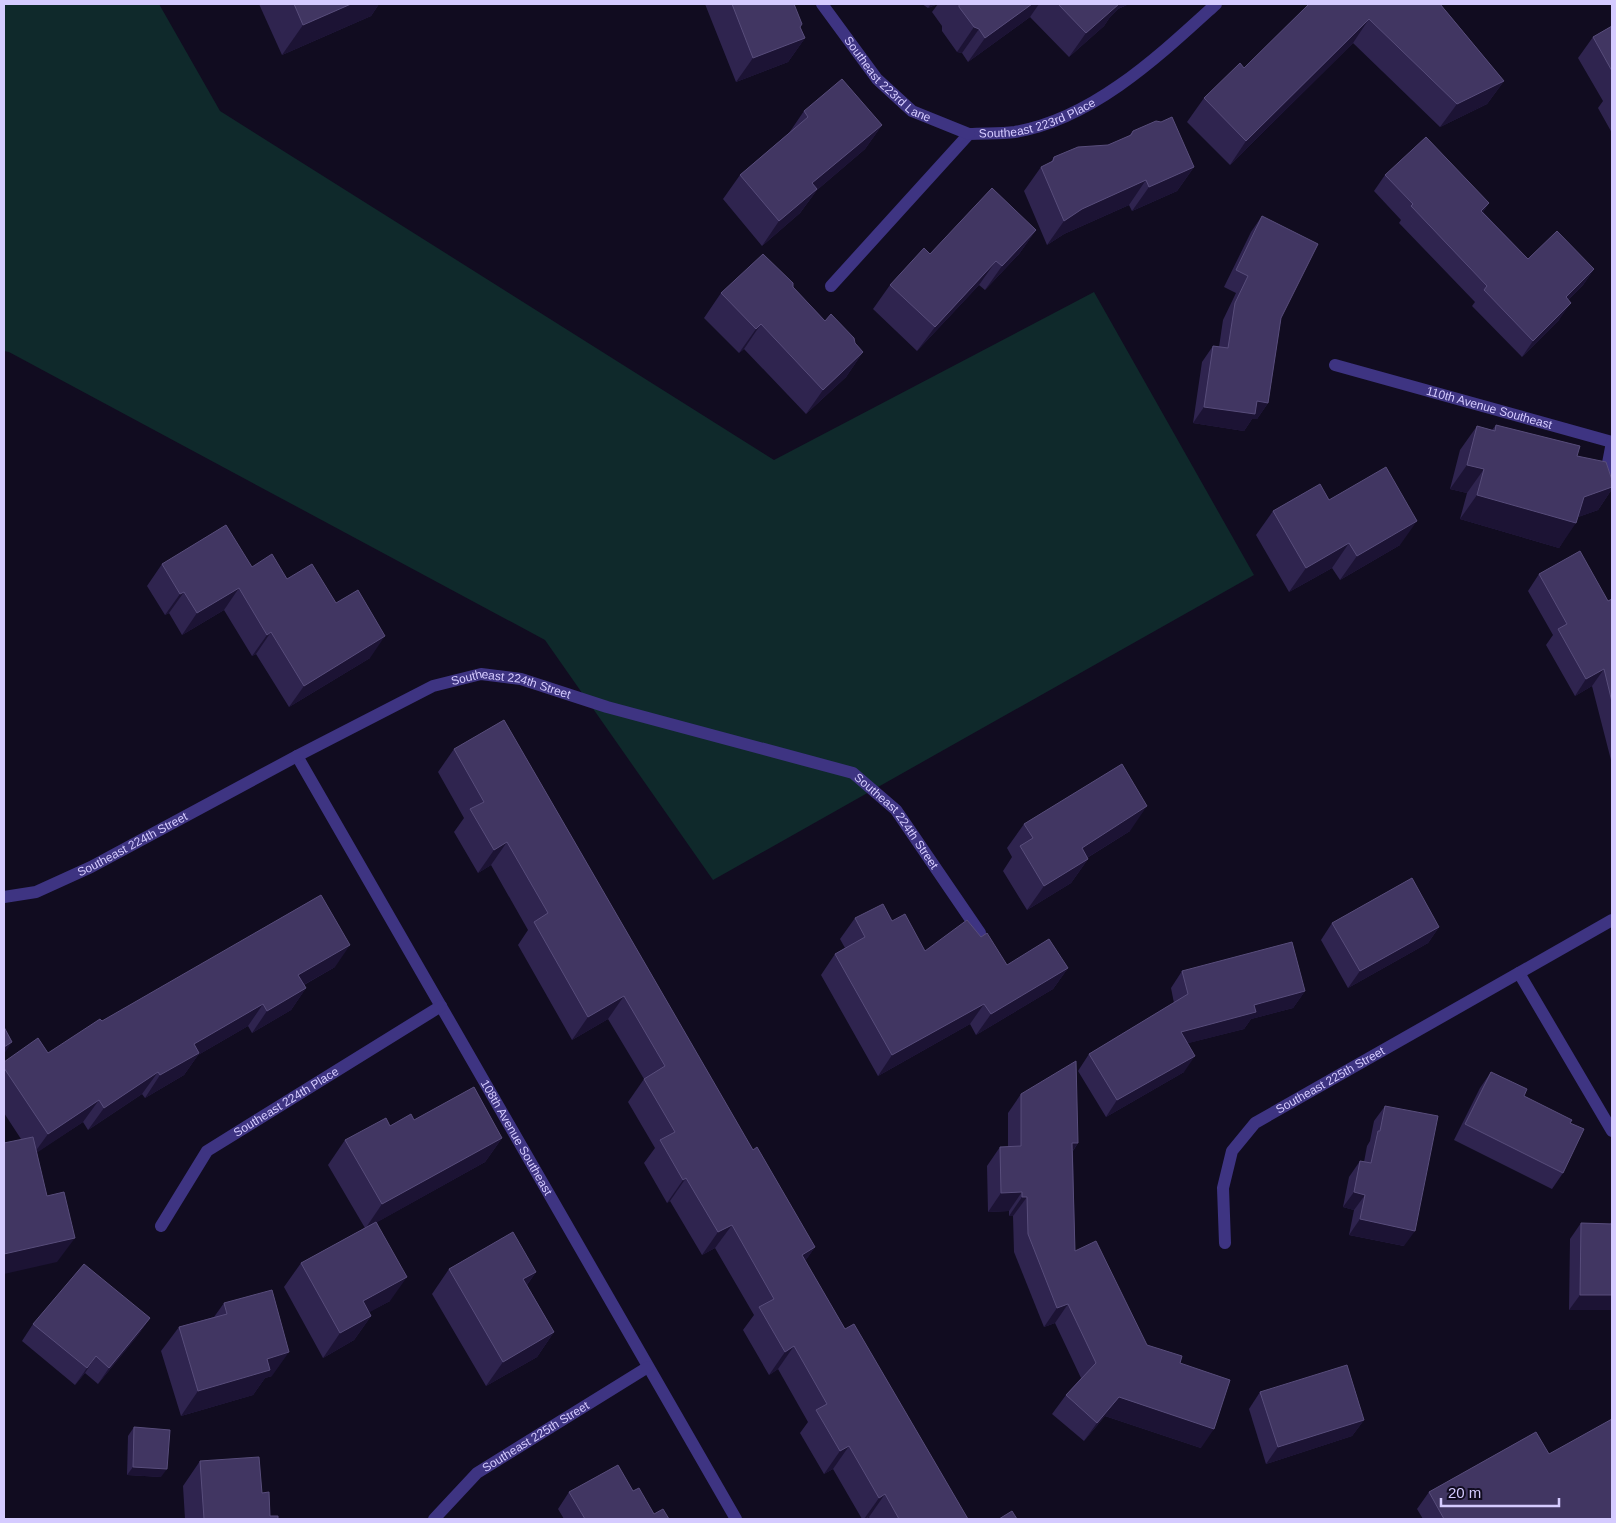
<svg xmlns="http://www.w3.org/2000/svg" width="1616" height="1523" font-family="Arial,sans-serif">
<style>
.green{fill:#0f292b}
.lines{fill:none;stroke-linecap:round;stroke-linejoin:round}
.lane{stroke:#3e3482;stroke-width:12}
.street{stroke:#3e3482;stroke-width:12}
.wall{fill:#2f244f}
.shaded-wall{fill:#1c1334}
.building{fill:#413662;stroke:#584d7b}
.labels{text-anchor:middle;stroke-width:4.5;stroke-linejoin:round;paint-order:stroke}
.street-label{font-size:12px;fill:#d5cbff;stroke:#110c20}
</style>
<rect width="100%" height="100%" fill="#110c20"/>
<path class="green" d="M4 4H159L220 111 774 460 1094 292 1254 575 713 880 545 640 9 352 4 351Z"/>
<g class="lines">
<path class="lane" id="s1" d="M831 286 969 134C984 133 1000 134 1015 132 1093 119 1160 55 1216 4"/>
<g class="street">
<path id="s2" d="M822 4 877 79 912 111 969 134"/>
<path id="s3" d="M1335 365 1612 442"/>
<path d="M1612 442 1608 463 1612 474"/>
<path id="s4" d="M297 756 736 1519"/>
<path id="s5" d="M4 897 36 892 91 867 297 756 433 686 481 674 521 679 607 707 853 773 896 810 980 933"/>
<path d="M1519 973 1612 1131"/>
<path id="s6" d="M161 1226 207 1151 441 1006"/>
<path id="s7" d="M1225 1243 1223 1188 1232 1151 1255 1123 1612 920"/>
<path id="s8" d="M434 1519 477 1473 648 1367"/>
</g>
</g>
<g class="wall">
<path d="M259 4H379L371 16 282 55Z"/>
<path d="M705 4H794L800 27 805 38 788 62 736 82Z"/>
<path d="M922 4H1129L1118 9 1110 17 1104 26 1069 57 1030 17 968 62 962 53 957 52 942 31V26L932 12 938 4 928 8Z"/>
<path d="M1309 4H1440L1504 81 1487 104 1440 127 1353 43 1230 165 1187 122 1204 98 1244 68Z"/>
<path d="M1612 26V133L1598 108 1603 101 1578 58 1593 37Z"/>
<path d="M804 111 882 125 865 149 817 190 800 213 762 246 723 199 740 175 789 133Z"/>
<path d="M1133 131 1194 167 1177 191 1132 211 1129 205 1064 234 1047 245 1024 191 1041 167 1051 162 1054 157 1108 145 1129 136Z"/>
<path d="M1385 175 1489 203 1483 212 1528 259 1594 269 1583 285 1568 300 1559 320 1522 357 1472 306 1475 302 1399 223 1401 220 1374 191Z"/>
<path d="M1262 216 1281 318 1268 403 1257 419H1252L1244 431 1193 423 1202 362 1213 346 1219 347 1223 320 1236 293 1224 287 1251 232Z"/>
<path d="M1036 230 1019 254 985 290 979 285 917 351 873 309 890 285 930 254Z"/>
<path d="M793 287 825 321 855 343 863 352 846 377 806 414 744 349 739 353 704 318 721 293Z"/>
<path d="M1496 425 1577 456 1612 480V489L1598 510 1578 517 1559 548 1460 519 1467 493 1450 489 1460 450 1477 426 1492 430Z"/>
<path d="M1273 511 1400 545 1340 580 1332 568 1289 592 1256 535Z"/>
<path d="M162 564 252 567 287 579 336 603 370 658 289 707 256 654 252 656 224 610 182 635 169 613 165 615 147 586Z"/>
<path d="M1539 574 1608 601 1612 599V764L1592 686 1575 696 1546 645 1553 635 1528 591Z"/>
<path d="M454 749 753 1150 815 1247 805 1261 845 1329 968 1519H870L869 1517 866 1519H862L833 1469 824 1474 800 1433 808 1422 778 1369 769 1375 743 1330 754 1315 715 1248 702 1255 670 1201 667 1203 644 1163 655 1148 628 1102 644 1079 608 1019 572 1040 518 945 528 930 491 865 478 873 454 832 464 818 438 772Z"/>
<path d="M1024 824 1130 831 1087 858 1088 859 1071 883 1027 910 1003 871 1012 857 1007 848Z"/>
<path d="M855 918 892 921 925 951 981 937 1007 965 1068 968 1053 989 976 1035 970 1024 878 1076 821 975 835 954 845 948 840 939Z"/>
<path d="M1332 923 1439 927 1428 943 1348 988 1321 940Z"/>
<path d="M335 967 304 985 306 988 291 1010 252 1033 248 1026 198 1055 184 1075 145 1098 142 1094 88 1130 83 1122 37 1152 57 1262 21 1139 4 1113V1062L48 1053 102 1021Z"/>
<path d="M1182 971 1305 991 1293 1008 1251 1019 1244 1029 1188 1043 1184 1072 1106 1117 1078 1071 1089 1054 1174 1003 1171 988Z"/>
<path d="M1491 1072 1524 1096 1570 1123 1563 1173 1552 1189 1454 1140 1480 1088Z"/>
<path d="M1021 1094 1078 1143 1073 1151 1075 1251 1147 1345 1180 1363 1201 1448 1105 1416 1084 1441 1052 1414 1066 1395 1081 1378 1055 1323 1044 1327 1014 1252 1013 1216H1009V1211L988 1212 987 1166 1000 1147H1008V1113Z"/>
<path d="M1385 1106 1404 1246 1349 1235 1354 1210 1343 1207 1349 1177 1360 1161 1364 1162 1367 1146 1370 1141 1374 1121Z"/>
<path d="M414 1120 502 1138 485 1162 377 1222 390 1301 369 1312 371 1316 354 1340 323 1358 284 1287 301 1263 365 1228 328 1165 345 1140 390 1126Z"/>
<path d="M1612 1221V1310H1569L1570 1239 1581 1223 1610 1224Z"/>
<path d="M449 1269 536 1272 527 1285 554 1332 537 1357 486 1386 432 1294Z"/>
<path d="M224 1303 272 1376 265 1378 253 1395 181 1416 161 1351 179 1327 214 1317Z"/>
<path d="M150 1318 138 1335 98 1384 85 1373 75 1385 22 1341 33 1324Z"/>
<path d="M1260 1392 1364 1420 1352 1436 1266 1464 1249 1409Z"/>
<path d="M134 1427 161 1477 127 1475 128 1436Z"/>
<path d="M1549 1454 1612 1519H1423L1417 1509 1429 1492Z"/>
<path d="M200 1461 262 1493 270 1516 278 1519H185L183 1486Z"/>
<path d="M633 1491 654 1514 669 1519H564L558 1509 569 1492Z"/>
</g>
<g class="shaded-wall">
<path d="M351 4H379L371 16 282 55 303 25Z"/>
<path d="M931 4H938L928 8Z"/>
<path d="M1032 4H1039L1030 17 968 62 985 38Z"/>
<path d="M1117 4H1129L1118 9 1110 17 1104 26 1069 57 1086 33Z"/>
<path d="M1369 19 1353 43 1230 165 1246 141Z"/>
<path d="M974 27 979 29 962 53 957 52Z"/>
<path d="M805 38 788 62 736 82 753 58Z"/>
<path d="M1504 81 1487 104 1440 127 1457 104Z"/>
<path d="M882 125 865 149 817 190 800 213 762 246 779 221 812 183Z"/>
<path d="M1194 167 1177 191 1132 211 1149 187Z"/>
<path d="M1146 180 1129 205 1064 234 1047 245 1064 221 1082 209Z"/>
<path d="M1489 203 1478 219 1481 211Z"/>
<path d="M1036 230 1019 254 985 290 1002 266Z"/>
<path d="M996 261 979 285 917 351 935 327Z"/>
<path d="M1594 269 1583 285 1554 314 1566 297Z"/>
<path d="M1571 303 1559 320 1522 357 1533 341Z"/>
<path d="M761 324 744 349 739 353 756 329Z"/>
<path d="M863 352 846 377 806 414 823 390Z"/>
<path d="M1257 401 1268 403 1257 419H1252L1244 431 1193 423 1204 407Z"/>
<path d="M1467 465 1484 469 1467 493 1450 489Z"/>
<path d="M1612 487V489L1598 510 1567 521 1576 523 1559 548 1460 519 1477 495 1584 497Z"/>
<path d="M1417 521 1400 545 1340 580 1357 556Z"/>
<path d="M1349 543 1332 568 1289 592 1306 568Z"/>
<path d="M239 588 224 610 182 635 197 613Z"/>
<path d="M184 592 169 613 165 615 180 594Z"/>
<path d="M271 632 256 654 252 656 267 635Z"/>
<path d="M385 636 370 658 289 707 304 686Z"/>
<path d="M1604 669 1592 686 1575 696 1586 679Z"/>
<path d="M1147 806 1130 831 1064 872 1082 848Z"/>
<path d="M507 842 491 865 478 873 494 850Z"/>
<path d="M1088 859 1071 883 1027 910 1044 886Z"/>
<path d="M1439 927 1428 943 1348 988 1360 971Z"/>
<path d="M350 945 335 967 282 997 298 975Z"/>
<path d="M1068 968 1053 989 976 1035 991 1014Z"/>
<path d="M306 988 291 1010 252 1033 267 1011Z"/>
<path d="M1305 991 1293 1008 1251 1019 1244 1029 1169 1048 1181 1032 1254 1005Z"/>
<path d="M624 996 608 1019 572 1040 588 1017Z"/>
<path d="M263 1004 248 1026 198 1055 184 1075 145 1098 160 1075 194 1044Z"/>
<path d="M984 1004 970 1024 878 1076 892 1055Z"/>
<path d="M12 1042 4 1054V1047Z"/>
<path d="M1195 1056 1184 1072 1106 1117 1117 1100Z"/>
<path d="M158 1072 142 1094 88 1130 104 1108Z"/>
<path d="M99 1100 83 1122 32 1156 48 1134Z"/>
<path d="M502 1138 485 1162 365 1229 382 1204Z"/>
<path d="M1072 1143H1078L1065 1162Z"/>
<path d="M686 1178 670 1201 667 1203 683 1180Z"/>
<path d="M1022 1192 1009 1211 988 1212 1001 1193Z"/>
<path d="M1354 1192 1365 1195 1354 1210 1343 1207Z"/>
<path d="M1022 1197H1027L1013 1216H1009Z"/>
<path d="M1360 1219 1415 1231 1404 1246 1349 1235Z"/>
<path d="M732 1225 715 1248 702 1255 718 1232Z"/>
<path d="M75 1238 57 1262 4 1274V1254Z"/>
<path d="M815 1247 799 1270 802 1255Z"/>
<path d="M536 1272 519 1296 523 1279Z"/>
<path d="M407 1277 390 1301 346 1325 363 1301Z"/>
<path d="M1580 1295H1612V1310H1569Z"/>
<path d="M1068 1304 1055 1323 1044 1327 1057 1308Z"/>
<path d="M371 1316 354 1340 323 1358 340 1333Z"/>
<path d="M150 1318 138 1335 98 1384 109 1368Z"/>
<path d="M554 1332 537 1357 486 1386 503 1362Z"/>
<path d="M794 1346 778 1369 769 1375 785 1352Z"/>
<path d="M289 1352 272 1376 265 1378 253 1395 181 1416 198 1391 267 1359Z"/>
<path d="M96 1356 85 1373 75 1385 87 1368Z"/>
<path d="M1119 1397 1214 1429 1201 1448 1105 1416 1084 1441 1097 1423Z"/>
<path d="M1364 1420 1352 1436 1266 1464 1278 1447Z"/>
<path d="M849 1446 833 1469 824 1474 840 1451Z"/>
<path d="M133 1467 167 1469 161 1477 127 1475Z"/>
<path d="M885 1494 869 1517 864 1519 879 1498Z"/>
</g>
<g class="building">
<path d="M294 4H351L303 25Z"/>
<path d="M732 4H794L802 24 800 27 805 38 753 58Z"/>
<path d="M959 4H1032L985 38 979 29 974 27 959 7Z"/>
<path d="M1058 4H1119L1086 33Z"/>
<path d="M1309 4H1440L1504 81 1457 104 1369 19 1246 141 1204 98 1240 63 1244 68Z"/>
<path d="M1612 26V71L1593 37Z"/>
<path d="M842 79 882 125 812 183 817 189 779 221 740 175 808 117 804 111Z"/>
<path d="M1172 117 1194 167 1149 187 1146 180 1082 209 1064 221 1041 167 1053 161 1054 157 1078 147 1108 145 1131 135 1133 131 1156 121 1161 122Z"/>
<path d="M1426 137 1489 203 1481 211 1528 259 1557 231 1594 269 1566 297 1571 303 1533 341 1484 290 1487 286 1411 206 1413 204 1385 175Z"/>
<path d="M992 188 1036 230 1002 266 996 261 935 327 890 285 924 248 930 254Z"/>
<path d="M1262 216 1318 244 1281 318 1268 403 1257 401 1255 414 1204 407 1213 346 1228 348 1235 303 1248 276 1236 270Z"/>
<path d="M763 254 793 283V287L825 321 831 314 854 338 855 343 863 352 823 390 761 324 756 329 721 293Z"/>
<path d="M1496 425 1580 446 1577 456 1606 462 1612 480V487L1584 497 1576 523 1477 495 1484 469 1467 465 1477 426 1495 431Z"/>
<path d="M1386 467 1417 521 1357 556 1349 543 1306 568 1273 511 1320 484 1329 500Z"/>
<path d="M226 525 252 567 272 554 287 579 312 564 336 603 358 590 385 636 304 686 271 632 267 635 239 588 197 613 184 592 180 594 162 564Z"/>
<path d="M1580 551 1608 601 1612 599V702L1604 669 1586 679 1558 629 1567 624 1539 574Z"/>
<path d="M504 720 753 1150 757 1147 815 1247 802 1255 845 1329 854 1324 968 1519H899L885 1494 879 1498 849 1446 840 1451 816 1410 827 1404 794 1346 785 1352 759 1307 774 1299 732 1225 718 1232 686 1178 683 1180 660 1140 675 1132 644 1079 665 1066 624 996 588 1017 534 922 548 913 507 842 494 850 470 809 484 802 454 749Z"/>
<path d="M1122 764 1147 806 1082 848 1088 859 1044 886 1020 846 1033 838 1024 824Z"/>
<path d="M1412 878 1439 927 1360 971 1332 923Z"/>
<path d="M321 895 350 945 298 975 306 988 267 1011 263 1004 194 1044 199 1053 160 1075 158 1072 104 1108 99 1100 48 1134 4 1068V1062L38 1038 48 1053 100 1019 102 1021Z"/>
<path d="M883 904 892 921 905 914 925 951 967 920 981 937 987 933 1007 965 1049 939 1068 968 991 1014 984 1004 892 1055 835 954 865 937 855 918Z"/>
<path d="M1292 942 1305 991 1254 1005 1256 1012 1181 1032 1195 1056 1117 1100 1089 1054 1188 994 1182 971Z"/>
<path d="M4 1027 12 1042 4 1047Z"/>
<path d="M1076 1061 1078 1143H1072L1075 1251 1096 1241 1147 1345 1182 1356 1180 1363 1230 1380 1214 1429 1119 1397 1097 1423 1066 1395 1096 1363 1068 1304 1057 1308 1028 1234 1027 1197H1022V1192L1001 1193 1000 1147 1021 1146V1094Z"/>
<path d="M1491 1072 1527 1089 1524 1096 1572 1120 1570 1123 1584 1129 1563 1173 1465 1124Z"/>
<path d="M474 1087 502 1138 382 1204 345 1140 386 1118 390 1126 411 1114 414 1120Z"/>
<path d="M1385 1106 1438 1116 1415 1231 1360 1219 1365 1195 1354 1192 1360 1161 1371 1163 1378 1131H1380Z"/>
<path d="M33 1137 47 1196 64 1192 75 1238 4 1254V1143Z"/>
<path d="M376 1222 407 1277 363 1301 371 1316 340 1333 301 1263Z"/>
<path d="M1581 1223 1612 1224V1295H1580Z"/>
<path d="M513 1232 536 1272 523 1279 554 1332 503 1362 449 1269Z"/>
<path d="M84 1264 150 1318 109 1368 96 1356 87 1368 33 1324Z"/>
<path d="M272 1290 289 1352 267 1359 270 1370 198 1391 179 1327 227 1314 224 1303Z"/>
<path d="M1347 1365 1364 1420 1278 1447 1260 1392Z"/>
<path d="M1612 1419V1519H1444L1429 1492 1536 1432 1549 1454Z"/>
<path d="M134 1427 170 1430 167 1469 133 1467Z"/>
<path d="M259 1457 262 1493 269 1492 270 1516H278V1519H204L200 1461Z"/>
<path d="M618 1465 633 1491 639 1488 654 1514 663 1509 669 1519H585L569 1492Z"/>
<path d="M1012 1511 1017 1519H999Z"/>
</g>
<g class="labels">
<g class="street-label">
<text dy="4" stroke="none"><textPath href="#s2" startOffset="101">Southeast 223rd Lane</textPath></text>
<text dy="4" stroke="none"><textPath href="#s1" startOffset="276">Southeast 223rd Place</textPath></text>
<text dy="4" stroke="none"><textPath href="#s3" startOffset="160">110th Avenue Southeast</textPath></text>
<text dy="4" stroke="none"><textPath href="#s5" startOffset="560">Southeast 224th Street</textPath></text>
<text dy="4" stroke="none"><textPath href="#s5" startOffset="980">Southeast 224th Street</textPath></text>
<text dy="4" stroke="none"><textPath href="#s5" startOffset="140">Southeast 224th Street</textPath></text>
<text dy="4" stroke="none"><textPath href="#s7" startOffset="216">Southeast 225th Street</textPath></text>
<text dy="4" stroke="none"><textPath href="#s6" startOffset="181">Southeast 224th Place</textPath></text>
<text dy="4" stroke="none"><textPath href="#s4" startOffset="440">108th Avenue Southeast</textPath></text>
<text dy="4" stroke="none"><textPath href="#s8" startOffset="132">Southeast 225th Street</textPath></text>
</g>
</g>
<rect width="1616" height="1523" fill="none" stroke="#d5cbff" stroke-width="10"/>
<path d="M1441 1498v8h118v-8" fill="none" stroke="#d5cbff" stroke-width="2.5"/>
<text x="1448" y="1498" font-size="15" fill="#d5cbff" stroke="#110c20" stroke-width="4" paint-order="stroke">20 m</text>
</svg>
